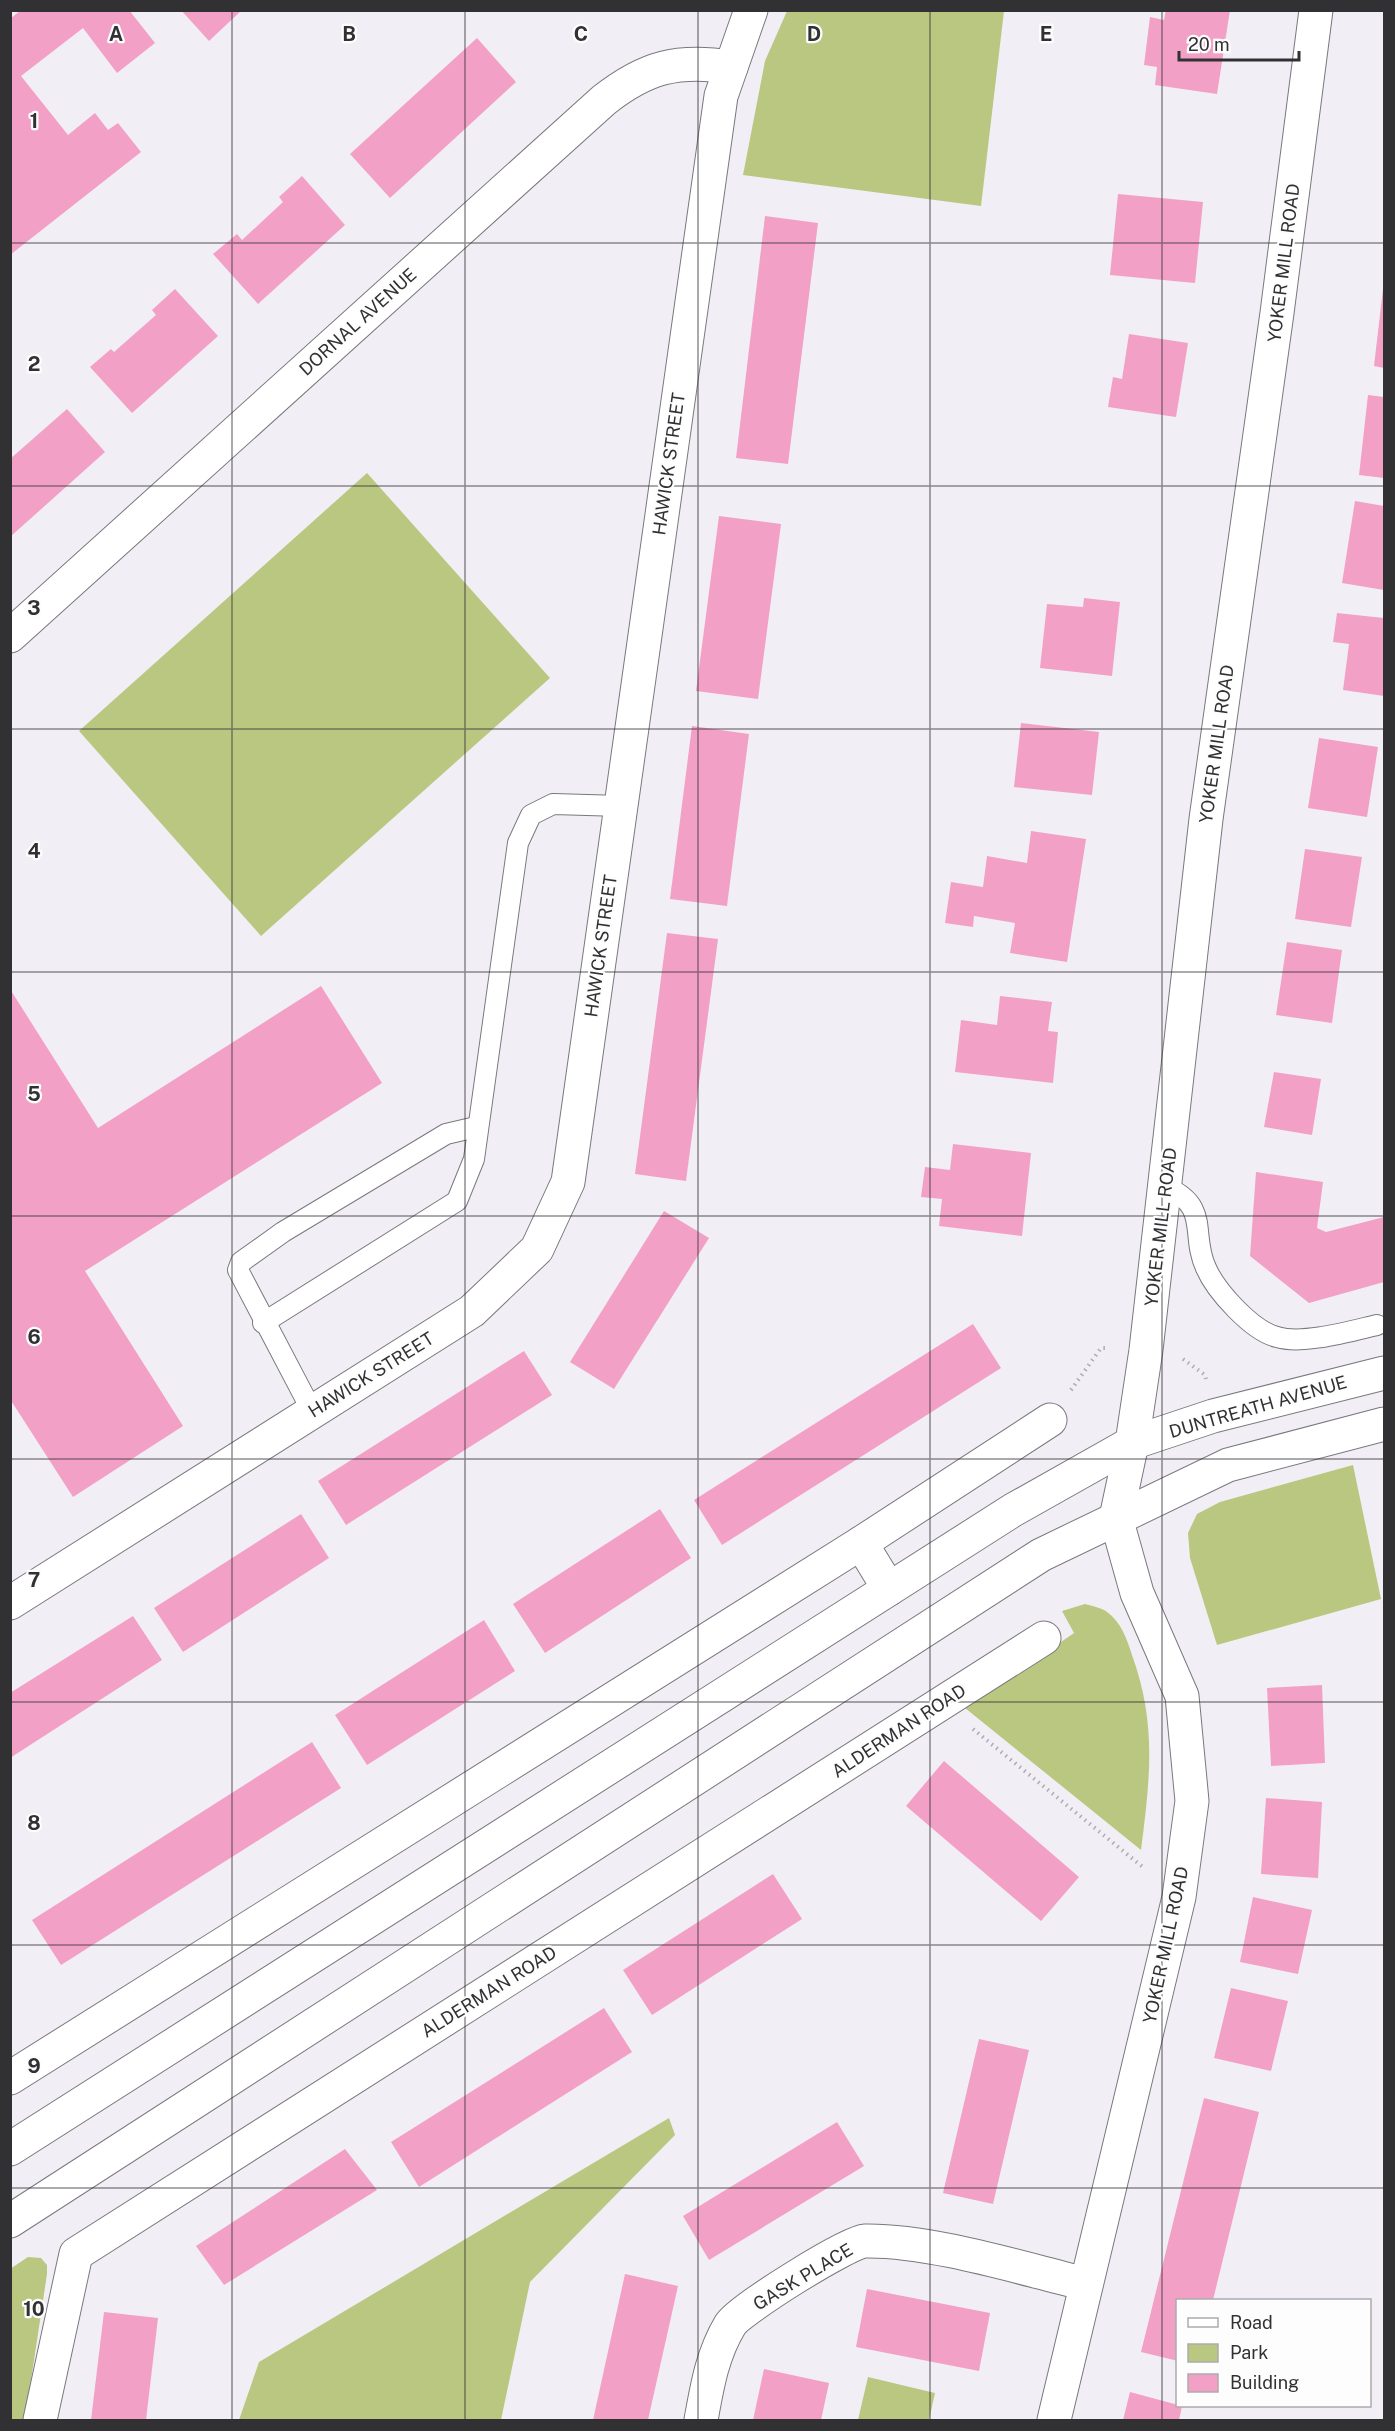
<svg xmlns="http://www.w3.org/2000/svg" width="1395" height="2431" font-family="'Public Sans',sans-serif">
<style>
.green{fill:#b9c781}
.building{fill:#f3a0c6}
.lines{fill:none;stroke-linecap:round;stroke-linejoin:round}
.service-casing{stroke:#7a787d;stroke-width:22}
.minor-casing{stroke:#7a787d;stroke-width:35}
.tertiary-casing{stroke:#7a787d;stroke-width:35}
.path{stroke:#adacb1;stroke-width:4;stroke-dasharray:1.5 4.5;stroke-linecap:butt}
.service{stroke:#fff;stroke-width:20}
.minor{stroke:#fff;stroke-width:33}
.tertiary{stroke:#fff;stroke-width:33}
.grid{fill:none;stroke:#313033;stroke-width:1.5;stroke-opacity:0.55}
.labels{text-anchor:middle;stroke-width:4.5;stroke-linejoin:round;paint-order:stroke}
.street-label{font-size:18px;fill:#313033;stroke:#fefdfe}
.grid-label{font-size:20px;text-anchor:middle;font-weight:bold;fill:#313033;stroke:#fefdfe;stroke-width:4.5;stroke-linejoin:round;paint-order:stroke}
</style>
<rect width="100%" height="100%" fill="#f1eff5"/>
<g class="green">
<path d="M787 11H1004L981 206 743 175 765 61Z"/>
<path d="M367 473 550 678 261 936 79 731Z"/>
<path d="M1353 1465 1381 1599 1217 1645 1190 1558 1188 1533 1197 1514 1220 1502Z"/>
<path d="M1085 1604C1092 1606 1102 1608 1107 1612 1121 1622 1127 1639 1132 1655 1157 1724 1150 1779 1141 1850L965 1708 1074 1633 1062 1611Z"/>
<path d="M669 2118 675 2135 530 2282 501 2420H239L259 2362Z"/>
<path d="M28 2257 41 2258 47 2265V2274L25 2420H11L10 2269Z"/>
<path d="M868 2377 935 2393 929 2420H858Z"/>
</g>
<g class="building">
<path d="M21 10H129L155 43 117 73 83 28 21 76 68 135 95 113 108 130 118 123 141 152 10 255V19Z"/>
<path d="M181 10H242L209 41Z"/>
<path d="M1166 10H1230L1217 94 1155 85 1157 67 1144 65 1150 17 1164 20Z"/>
<path d="M477 38 516 82 390 198 350 154Z"/>
<path d="M302 176 345 225 258 304 213 254 237 234 242 240 283 202 279 197Z"/>
<path d="M1118 194 1203 202 1195 283 1110 275Z"/>
<path d="M765 216 818 223 788 464 736 458Z"/>
<path d="M175 289 218 336 132 413 90 367 111 349 114 352 156 315 152 310Z"/>
<path d="M1383 289H1384V368L1374 366Z"/>
<path d="M1129 334 1188 343 1176 417 1108 407 1113 377 1122 379Z"/>
<path d="M1368 395 1384 397V478L1359 475Z"/>
<path d="M67 409 105 452 10 537V459Z"/>
<path d="M1355 501 1384 506V590L1342 583Z"/>
<path d="M719 516 781 524 758 699 696 691Z"/>
<path d="M1084 598 1120 602 1112 676 1040 668 1047 604 1083 607Z"/>
<path d="M1337 613 1384 618V696L1343 690 1349 644 1333 642Z"/>
<path d="M1021 723 1099 732 1092 795 1014 787Z"/>
<path d="M692 726 749 734 727 906 670 899Z"/>
<path d="M1319 738 1378 747 1367 817 1308 808Z"/>
<path d="M1031 831 1086 839 1067 962 1010 953 1015 923 974 916 973 927 945 923 951 882 983 887 987 856 1027 863Z"/>
<path d="M1305 849 1362 857 1351 927 1295 919Z"/>
<path d="M667 933 718 939 686 1181 635 1174Z"/>
<path d="M1287 942 1342 950 1332 1023 1276 1015Z"/>
<path d="M321 986 382 1083 85 1271 183 1426 73 1497 10 1399V989L98 1128Z"/>
<path d="M1000 996 1052 1002 1048 1031 1058 1032 1053 1083 955 1072 961 1020 997 1025Z"/>
<path d="M1274 1072 1321 1079 1312 1135 1264 1127Z"/>
<path d="M953 1144 1031 1153 1022 1236 939 1226 942 1199 921 1197 925 1167 950 1170Z"/>
<path d="M1256 1172 1323 1182 1317 1228 1326 1232 1384 1217V1282L1309 1303 1250 1256Z"/>
<path d="M664 1211 709 1238 614 1389 570 1362Z"/>
<path d="M973 1324 1001 1368 722 1545 694 1500Z"/>
<path d="M524 1351 552 1395 346 1525 318 1481Z"/>
<path d="M660 1509 691 1558 545 1653 513 1604Z"/>
<path d="M301 1514 329 1558 183 1652 154 1608Z"/>
<path d="M133 1616 162 1660 10 1758V1693Z"/>
<path d="M484 1620 515 1671 367 1765 335 1715Z"/>
<path d="M1322 1685 1325 1763 1271 1766 1267 1688Z"/>
<path d="M312 1742 341 1788 61 1965 32 1920Z"/>
<path d="M944 1761 1079 1877 1041 1921 906 1806Z"/>
<path d="M1266 1798 1322 1802 1318 1878 1261 1874Z"/>
<path d="M773 1874 802 1919 652 2015 623 1970Z"/>
<path d="M1253 1897 1312 1910 1298 1974 1240 1962Z"/>
<path d="M1231 1988 1288 2001 1271 2071 1214 2058Z"/>
<path d="M604 2008 632 2052 419 2187 391 2142Z"/>
<path d="M979 2039 1029 2050 993 2204 943 2193Z"/>
<path d="M1204 2098 1259 2112 1213 2300H1178V2361L1141 2352Z"/>
<path d="M837 2122 864 2166 709 2260 683 2216Z"/>
<path d="M345 2149 377 2190 224 2285 196 2246Z"/>
<path d="M625 2274 678 2286 648 2420H593Z"/>
<path d="M867 2289 990 2313 979 2371 856 2347Z"/>
<path d="M104 2312 158 2318 146 2420H91Z"/>
<path d="M764 2369 829 2383 821 2420H753Z"/>
<path d="M1130 2392 1182 2406 1179 2420H1123Z"/>
</g>
<g class="lines">
<defs>
<g id="service">
<path d="M1166 1187C1211 1207 1190 1234 1206 1268 1216 1291 1252 1331 1277 1337 1303 1345 1351 1331 1377 1325"/>
<path d="M263 1323 457 1201 474 1159 518 843 531 815 553 804 621 806"/>
<path d="M312 1411 238 1270 241 1262 283 1232 446 1134 476 1127"/>
</g>
<g id="minor">
<path d="M10 636 604 100C646 67 677 59 731 67"/>
<path d="M1116 1518 1132 1443 1146 1350 1206 819 1277 313 1316 10"/>
<path d="M861 1543 889 1589"/>
<path d="M10 1603 472 1311 537 1249 568 1182 721 96 751 10"/>
<path d="M10 2078 861 1543 1050 1420"/>
<path d="M40 2420 76 2254 1044 1638"/>
<path d="M701 2420C707 2387 712 2355 730 2325 739 2310 848 2242 865 2241 931 2240 1020 2268 1086 2284"/>
</g>
<g id="tertiary">
<path d="M10 2149 1013 1510 1132 1443 1213 1416 1384 1373"/>
<path d="M10 2221 1041 1555 1228 1465 1384 1424"/>
<path d="M1054 2420 1179 1897 1192 1801 1182 1696 1137 1593 1116 1518"/>
</g>
</defs>
<use href="#service" class="service-casing"/>
<use href="#minor" class="minor-casing"/>
<use href="#tertiary" class="tertiary-casing"/>
<g class="path">
<path d="M1183 1359 1205 1375 1206 1379"/>
<path d="M1071 1390 1101 1348H1108"/>
<path d="M973 1729 1144 1868"/>
</g>
<use href="#service" class="service"/>
<use href="#minor" class="minor"/>
<use href="#tertiary" class="tertiary"/>
</g>
<path class="grid" d="M232 10V2420M465 10V2420M698 10V2420M930 10V2420M1162 10V2420M10 243H1384M10 486H1384M10 729H1384M10 972H1384M10 1216H1384M10 1459H1384M10 1702H1384M10 1945H1384M10 2188H1384"/>
<g class="labels">
<g class="street-label">
<text transform="translate(1284 263) rotate(-83)" y="6">YOKER MILL ROAD</text>
<text transform="translate(358 322) rotate(-42)" y="6">DORNAL AVENUE</text>
<text transform="translate(669 464) rotate(-82)" y="6">HAWICK STREET</text>
<text transform="translate(1217 744) rotate(-82)" y="6">YOKER MILL ROAD</text>
<text transform="translate(601 946) rotate(-82)" y="6">HAWICK STREET</text>
<text transform="translate(1161 1227) rotate(-83)" y="6">YOKER MILL ROAD</text>
<text transform="translate(371 1375) rotate(-32)" y="6">HAWICK STREET</text>
<text transform="translate(1258 1407) rotate(-16)" y="6">DUNTREATH AVENUE</text>
<text transform="translate(899 1731) rotate(-33)" y="6">ALDERMAN ROAD</text>
<text transform="translate(1166 1945) rotate(-78)" y="6">YOKER MILL ROAD</text>
<text transform="translate(489 1992) rotate(-32)" y="6">ALDERMAN ROAD</text>
<text transform="translate(803 2277) rotate(-31)" y="6">GASK PLACE</text>
</g>
</g>
<g class="grid-label">
<text x="116" y="41">A</text>
<text x="349" y="41">B</text>
<text x="581" y="41">C</text>
<text x="814" y="41">D</text>
<text x="1046" y="41">E</text>
<text x="34" y="128">1</text>
<text x="34" y="371">2</text>
<text x="34" y="615">3</text>
<text x="34" y="858">4</text>
<text x="34" y="1101">5</text>
<text x="34" y="1344">6</text>
<text x="34" y="1587">7</text>
<text x="34" y="1830">8</text>
<text x="34" y="2073">9</text>
<text x="34" y="2316">10</text>
</g>
<rect width="1395" height="2431" fill="none" stroke="#313033" stroke-width="24"/>
<rect x="1176" y="2299" width="195" height="108" fill="#fefdfe" stroke="#acabad" stroke-width="1.5"/>
<rect x="1188" y="2318" width="30" height="9" fill="#ffffff" stroke="#acabad" stroke-width="1.5"/>
<text x="1230" y="2329" font-size="18" fill="#313033">Road</text>
<rect x="1188" y="2344" width="30" height="18" fill="#b9c781" stroke="#acabad" stroke-width="1.5"/>
<text x="1230" y="2359" font-size="18" fill="#313033">Park</text>
<rect x="1188" y="2374" width="30" height="18" fill="#f3a0c6" stroke="#acabad" stroke-width="1.5"/>
<text x="1230" y="2389" font-size="18" fill="#313033">Building</text>
<path d="M1179 51v9h120v-9" fill="none" stroke="#313033" stroke-width="3"/>
<text x="1188" y="51" font-size="18" fill="#313033" stroke="#fefdfe" stroke-width="4.5" paint-order="stroke">20 m</text>
</svg>
